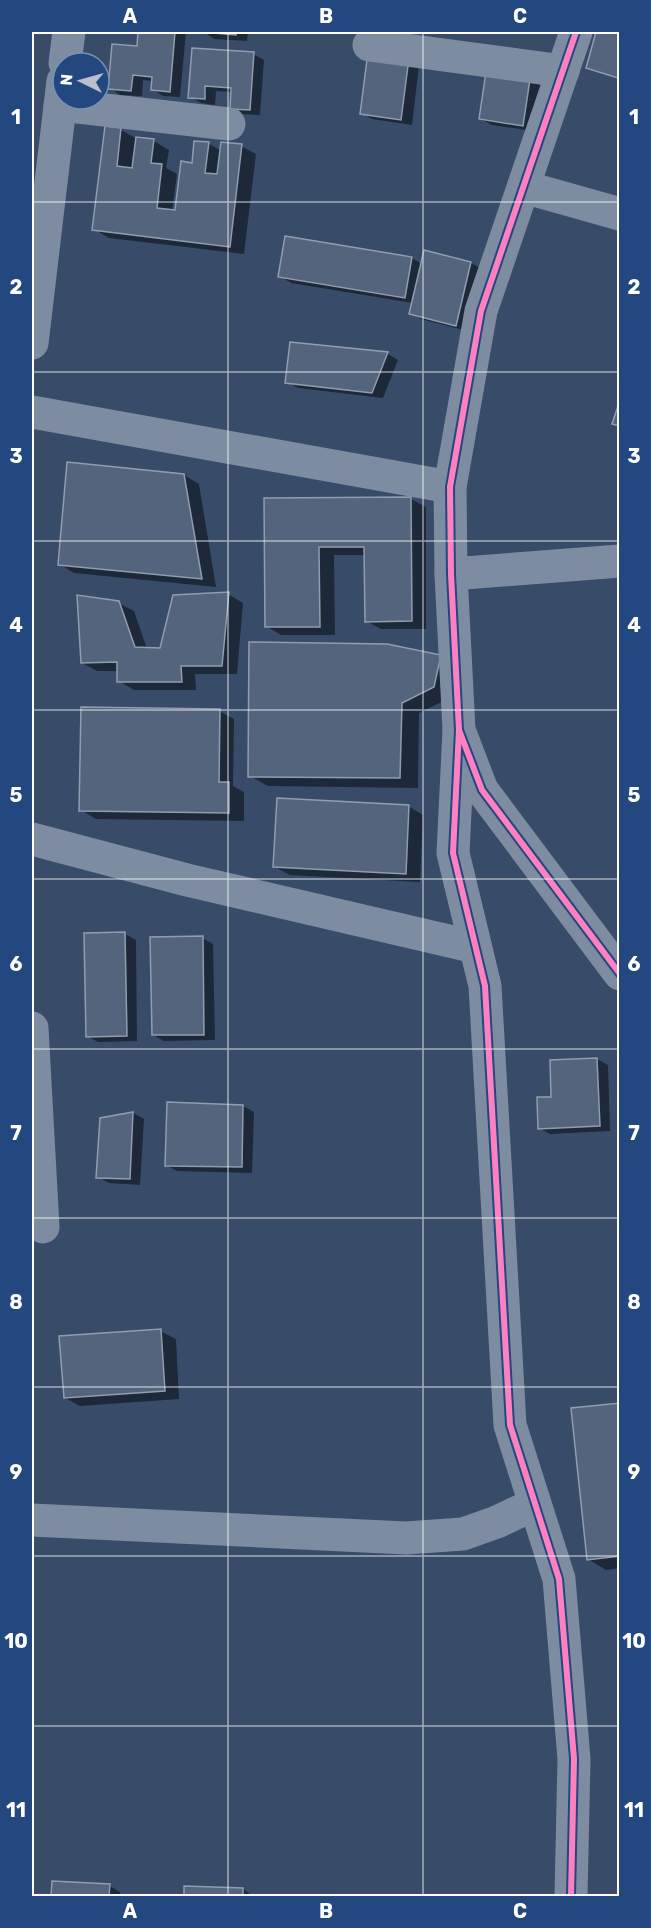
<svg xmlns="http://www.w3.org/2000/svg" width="651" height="1928" font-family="Rubik,sans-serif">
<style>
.shadow{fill:#0007}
.building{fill:#53647c;stroke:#919daf;stroke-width:1.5}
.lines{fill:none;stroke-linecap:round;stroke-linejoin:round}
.minor{stroke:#7e8ca1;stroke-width:33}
.cycleway-casing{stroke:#23487f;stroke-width:10}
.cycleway{stroke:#ff80c0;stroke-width:6}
.grid{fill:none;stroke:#fff;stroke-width:1.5;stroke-opacity:0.55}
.neatline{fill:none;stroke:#fff;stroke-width:2}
.grid-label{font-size:20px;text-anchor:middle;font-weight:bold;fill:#fff}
</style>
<rect width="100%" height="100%" fill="#384c6a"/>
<g class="shadow">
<path d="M139 32H186L180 97 163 96 152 89 153 81 143 80 142 96 120 95 110 88 138 48Z"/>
<path d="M204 32H248L247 41 214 39Z"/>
<path d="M597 32H620V80L587 67Z"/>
<path d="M193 50 253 54 264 60 260 115 242 114 231 108 232 92 216 91 215 105 201 103 190 97Z"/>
<path d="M370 54 419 66 412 125 372 119 362 113Z"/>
<path d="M530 80 541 86 533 131 492 125 481 119Z"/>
<path d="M121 130 137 139 154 141 169 150 166 168 177 174 172 211 176 212 193 164 208 143 221 151 241 146 256 154 244 254 109 238 94 229Z"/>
<path d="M287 238 412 258 422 264 425 252 471 263 482 269 467 331 421 319 410 313 413 303 291 283 280 276Z"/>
<path d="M291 343 388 354 398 360 383 398 298 388 287 382Z"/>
<path d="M184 475 199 484 216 587 74 573 59 564Z"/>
<path d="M266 499H411L426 507V629H381L366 621V555H334L335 635H281L266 626Z"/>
<path d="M228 594 243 603 237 674H195L196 690H134L119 681V671H97L82 663 118 603 134 611 147 649H162Z"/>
<path d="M441 656 452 697 419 713 418 788 268 786 250 776Z"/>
<path d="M219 711 234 719 233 786 244 792V821L96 819 81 810Z"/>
<path d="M408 806 423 815 420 882 290 875 275 867Z"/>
<path d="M125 934 136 940 137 1041 98 1042 87 1036 86 935Z"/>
<path d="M202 938 213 944 215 1040 164 1041 153 1035Z"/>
<path d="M597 1059 608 1065 610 1131 550 1134 539 1128Z"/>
<path d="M168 1104 243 1106 254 1112 252 1173 177 1171 166 1165Z"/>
<path d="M133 1113 144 1119 140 1185 109 1183 98 1177 101 1120Z"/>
<path d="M160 1331 176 1339 179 1399 80 1406 65 1398Z"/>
<path d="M620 1404V1568L606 1570 588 1559Z"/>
<path d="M53 1883 110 1886 120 1892V1896H53Z"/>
<path d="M185 1888 243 1889 253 1896H185Z"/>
</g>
<g class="building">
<path d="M138 32H175L170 92 151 90 152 77 133 75 131 91 108 89 112 44 137 46Z"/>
<path d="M202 32H237L236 35Z"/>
<path d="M596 32H620L618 78 586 68Z"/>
<path d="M192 48 254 52 250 110 230 109 231 88 205 86V99L188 98Z"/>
<path d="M368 52 409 58 401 120 360 114Z"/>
<path d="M486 72 530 79 523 126 479 119Z"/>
<path d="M105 126 121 128 117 166 132 168 136 137 154 139 151 163 162 164 157 208 175 210 181 161 192 163 194 141 209 142 205 173 217 174 221 142 242 144 230 247 92 230Z"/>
<path d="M285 236 412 257 405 298 278 277Z"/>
<path d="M424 250 471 262 456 326 409 314Z"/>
<path d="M290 342 388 352 372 393 285 383Z"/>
<path d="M620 400V426L612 424Z"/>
<path d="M67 462 184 474 202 579 58 565Z"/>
<path d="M411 497 412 621 365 622 364 547H319L320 627H265L264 498Z"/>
<path d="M229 592 222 666H181L182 682H117V662L81 663 77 595 119 601 135 647 160 648 173 595Z"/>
<path d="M249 642 387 644 441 655 434 687 402 703 400 778 248 777Z"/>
<path d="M81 707 220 709 219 782H229V813L79 811Z"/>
<path d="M277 798 409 805 406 874 273 867Z"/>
<path d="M125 932 127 1036 86 1037 84 933Z"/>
<path d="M203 936 204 1035H152L150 937Z"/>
<path d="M597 1058 600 1126 538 1129 537 1097H551L550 1060Z"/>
<path d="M167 1102 243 1105 242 1167 165 1166Z"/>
<path d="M133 1112 130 1179 96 1178 100 1118Z"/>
<path d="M161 1329 165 1391 64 1398 59 1336Z"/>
<path d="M620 1403V1556L587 1560 571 1408Z"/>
<path d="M52 1881 110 1884 109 1896H51Z"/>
<path d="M184 1886 243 1888V1896H184Z"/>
</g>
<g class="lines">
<g class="minor">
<path d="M576 32 481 311 450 487 451 574 459 730 482 790 620 974"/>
<path d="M369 45 563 71"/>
<path d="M65 63 69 32"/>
<path d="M60 105 229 124"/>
<path d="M524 187 620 214"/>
<path d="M32 343 63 81"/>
<path d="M32 412 450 487"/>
<path d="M451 574 620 561"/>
<path d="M459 730 453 853 485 986 510 1425 559 1579 574 1759 571 1896"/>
<path d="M32 839 187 880 475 947"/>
<path d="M32 1028 43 1227"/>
<path d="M32 1520 406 1538 463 1534 497 1522 535 1504"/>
</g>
<defs>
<g id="cycleway">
<path d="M576 32 481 311 450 487 451 574 459 730 482 790 620 974"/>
<path d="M459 730 453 853 485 986 510 1425 559 1579 574 1759 571 1896"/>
</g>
</defs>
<use href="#cycleway" class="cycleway-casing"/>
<use href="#cycleway" class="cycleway"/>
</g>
<path class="grid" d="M228 32V1896M423 32V1896M32 202H620M32 372H620M32 541H620M32 710H620M32 879H620M32 1049H620M32 1218H620M32 1387H620M32 1556H620M32 1726H620"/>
<rect width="651" height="1928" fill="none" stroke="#23487f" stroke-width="66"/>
<g transform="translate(81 81) rotate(275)"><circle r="28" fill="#23487f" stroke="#7b91b2" stroke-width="1.5"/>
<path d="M0-4.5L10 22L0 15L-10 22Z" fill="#b9c0cb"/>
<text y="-9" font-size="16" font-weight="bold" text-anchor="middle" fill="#ffffff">N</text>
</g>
<rect x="33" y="33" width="585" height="1862" class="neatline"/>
<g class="grid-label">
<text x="130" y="23">A</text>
<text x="326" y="23">B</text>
<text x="520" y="23">C</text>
<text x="16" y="124">1</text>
<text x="634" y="124">1</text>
<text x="16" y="294">2</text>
<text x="634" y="294">2</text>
<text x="16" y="463">3</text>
<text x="634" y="463">3</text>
<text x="16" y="632">4</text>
<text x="634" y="632">4</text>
<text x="16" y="802">5</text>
<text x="634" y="802">5</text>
<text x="16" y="971">6</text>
<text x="634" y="971">6</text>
<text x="16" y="1140">7</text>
<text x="634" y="1140">7</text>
<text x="16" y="1309">8</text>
<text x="634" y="1309">8</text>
<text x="16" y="1479">9</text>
<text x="634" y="1479">9</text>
<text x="16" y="1648">10</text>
<text x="634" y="1648">10</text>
<text x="16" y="1817">11</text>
<text x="634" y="1817">11</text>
<text x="130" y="1918">A</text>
<text x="326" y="1918">B</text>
<text x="520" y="1918">C</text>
</g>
</svg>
